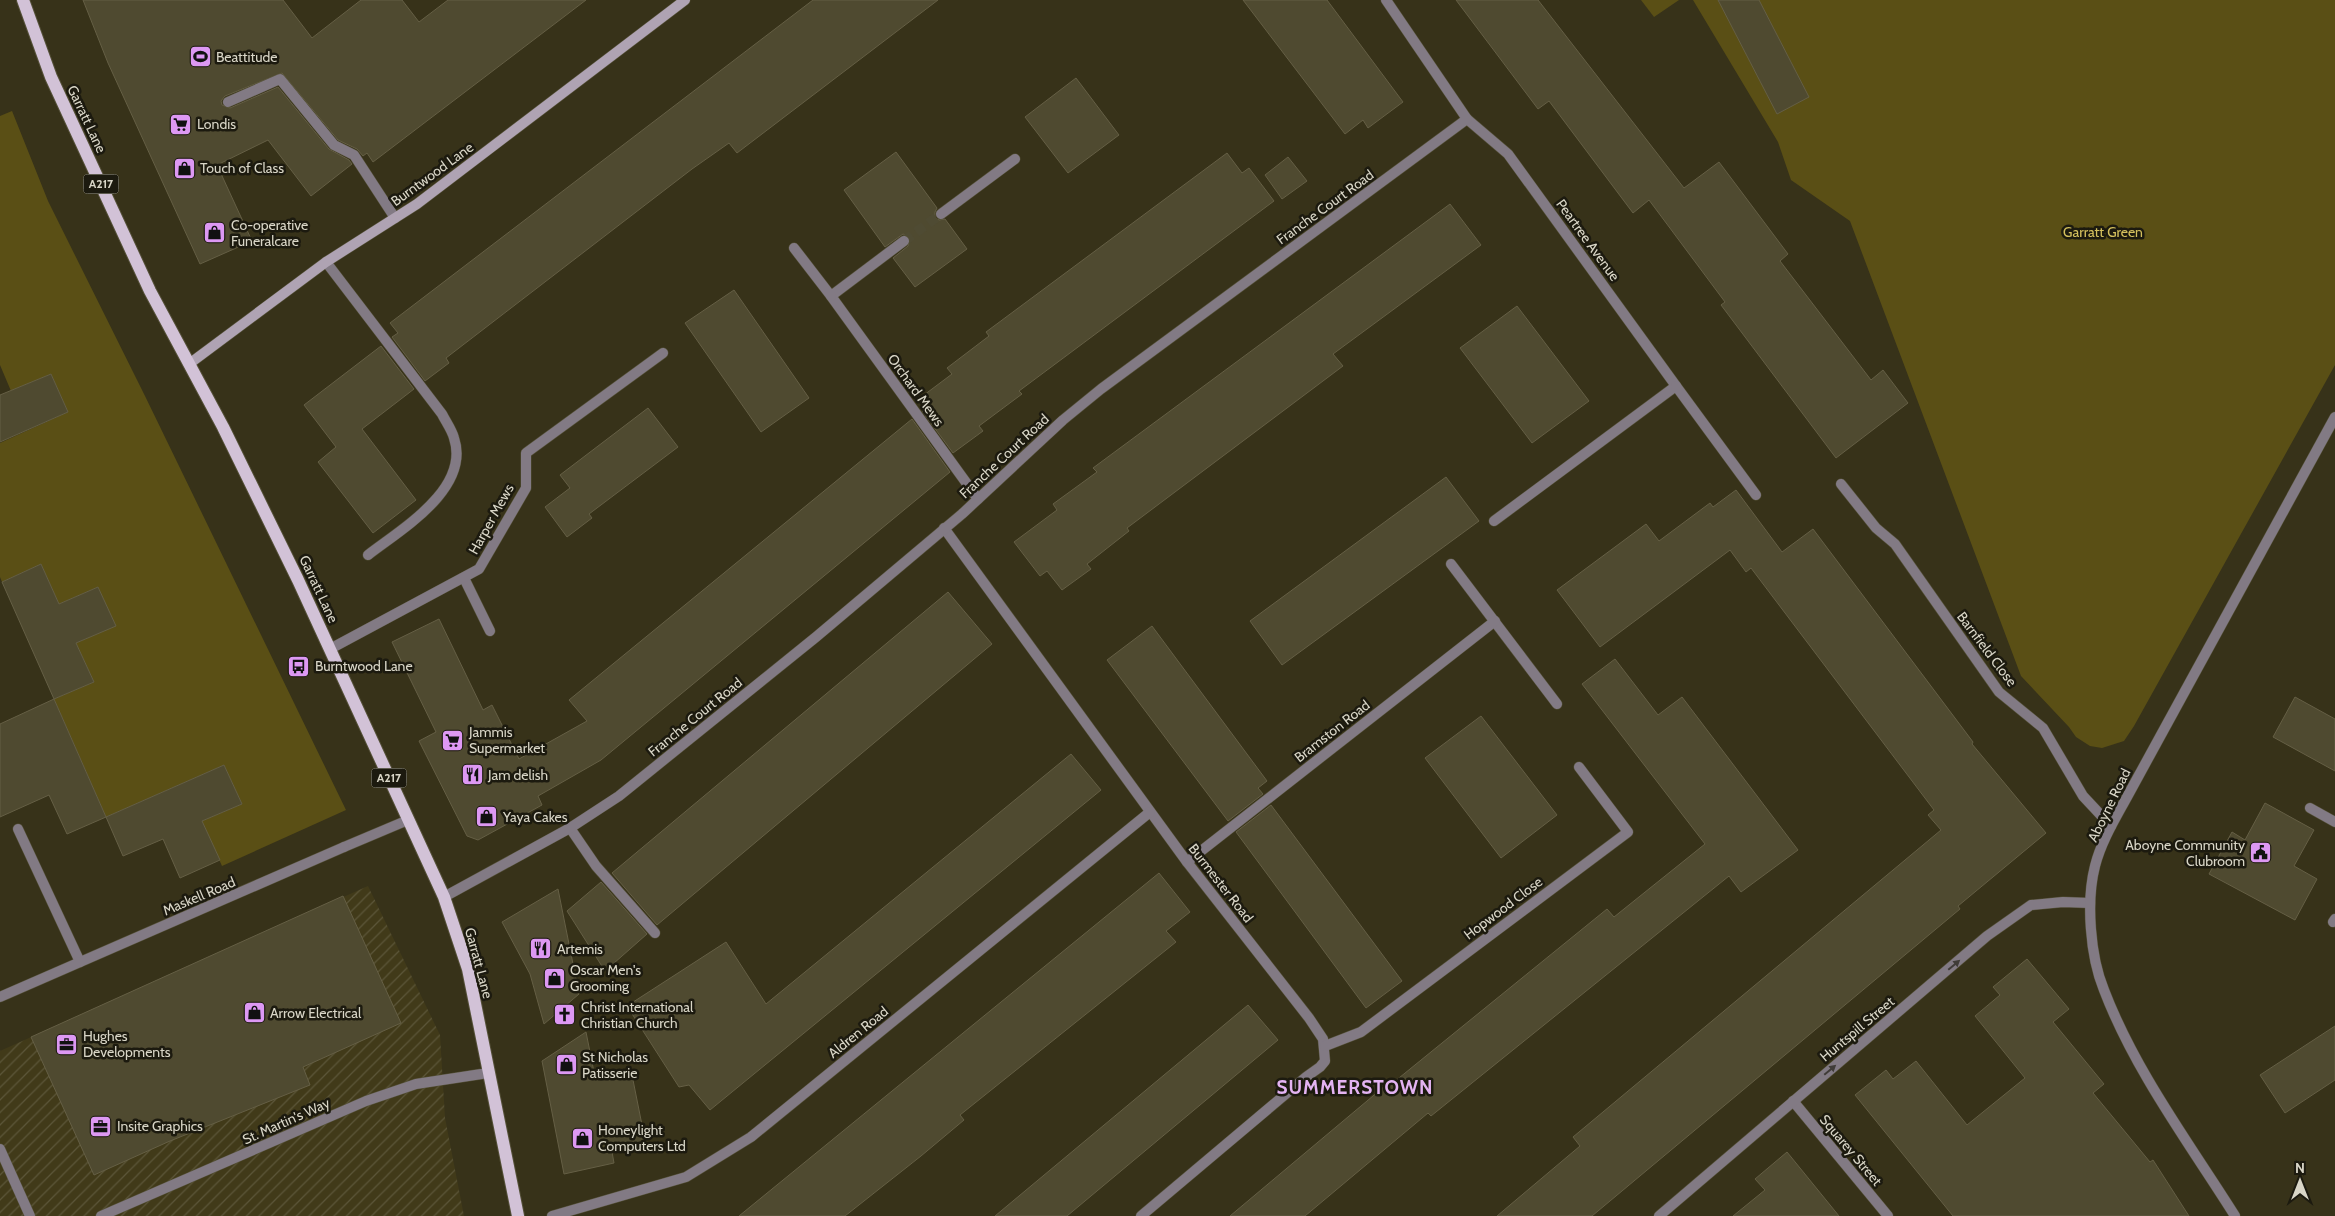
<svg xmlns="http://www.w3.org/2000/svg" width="2335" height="1216" font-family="Cabin,sans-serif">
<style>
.industrial{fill:url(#industrial-furrows)}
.green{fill:#5a4f15}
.building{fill:#4f4a30;stroke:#655f45}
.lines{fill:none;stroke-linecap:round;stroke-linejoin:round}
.minor-tunnel{stroke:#4f4b33;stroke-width:10;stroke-dasharray:10 5;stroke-linecap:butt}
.service-casing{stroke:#545038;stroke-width:11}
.minor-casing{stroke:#545038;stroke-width:11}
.secondary-casing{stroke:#545038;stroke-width:11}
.primary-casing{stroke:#545038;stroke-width:14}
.service{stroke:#827a84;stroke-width:10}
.minor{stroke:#827a84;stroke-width:10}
.secondary{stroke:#afa3b3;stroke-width:10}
.primary{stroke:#d2c2d7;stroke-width:12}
.oneway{fill:#403c38}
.labels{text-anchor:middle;stroke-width:5;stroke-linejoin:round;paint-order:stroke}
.shield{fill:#1c1a0f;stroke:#a09e90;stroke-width:1}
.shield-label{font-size:12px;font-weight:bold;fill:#d9d6c7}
.poi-label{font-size:14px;fill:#d9d6c7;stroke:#1c1a0f;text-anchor:start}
.street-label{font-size:14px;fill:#d9d6c7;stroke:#1c1a0f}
.park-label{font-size:14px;fill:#d4c05d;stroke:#1c1a0f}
.district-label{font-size:19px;font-weight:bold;letter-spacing:1px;fill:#e3b3f2;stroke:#1c1a0f}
</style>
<defs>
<pattern id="industrial-furrows" width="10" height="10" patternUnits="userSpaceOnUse" patternTransform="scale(1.25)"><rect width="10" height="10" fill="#413a19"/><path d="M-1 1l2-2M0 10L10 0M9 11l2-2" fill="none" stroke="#5c5639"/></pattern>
</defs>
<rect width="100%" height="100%" fill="#373219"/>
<path class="industrial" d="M368 886 440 1035 445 1118 464 1216H0V1051Z"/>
<g class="green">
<path d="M1641 0H1679L1654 17Z"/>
<path d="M1693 0H2335V365L2134 726 2124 741 2102 748 2090 746 2076 737 2069 727 2021 676 1850 221 1791 180 1778 142Z"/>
<path d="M12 111 48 201 145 396 346 810 222 866 202 821 242 804 224 765 106 817 54 699 94 682 76 643 115 626 98 587 59 604 41 564 2 582 0 577V443L68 412 51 374 11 391 0 365V116Z"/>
</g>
<g class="building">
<path d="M83 0H283L312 38 361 0H402L419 22 448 0H586L373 162 367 153 363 156 357 149 338 140 282 73 225 96 221 101 222 105 230 108 278 87 329 149 349 160 352 164 311 196 268 140 217 165 252 241 200 264 108 63Z"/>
<path d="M813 0H938L737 153 729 143 692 169 446 358 449 363 425 381 392 337 398 333 390 323Z"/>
<path d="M1243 0H1327L1403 102 1368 128 1363 120 1345 134Z"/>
<path d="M1456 0H1538L1684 188 1719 162 1788 254 1780 261 1871 380 1883 370 1908 403 1836 458 1721 305 1725 302 1649 200 1633 213 1549 101 1538 109Z"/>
<path d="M1718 0H1759L1809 97 1777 114Z"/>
<path d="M1076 78 1119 135 1068 173 1025 117Z"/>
<path d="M896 152 937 208 935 212V218L939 220 945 219 967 249 915 287 893 258 908 246 910 237 903 234 885 247 844 190Z"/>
<path d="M1227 153 1242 173 1249 168 1274 201 1019 391 1022 394 979 426 983 431 953 453 922 411 931 404 924 395 952 374 947 368 989 336 986 332Z"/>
<path d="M1288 157 1307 181 1282 199 1265 175Z"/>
<path d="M1450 204 1481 245 1333 354 1343 366 1127 528 1129 531 1087 564 1091 569 1062 590 1047 571 1040 576 1014 542 1057 510 1053 504 1097 472 1093 468Z"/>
<path d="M734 290 809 398 761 432 685 323Z"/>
<path d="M1517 306 1589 401 1532 443 1460 348Z"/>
<path d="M381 346 414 389 362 429 416 500 373 533 318 462 336 447 304 405Z"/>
<path d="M51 374 68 412 0 442V395Z"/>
<path d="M648 408 678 447 589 514 592 518 567 537 545 507 570 488 560 475Z"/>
<path d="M912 419 950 472 601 760 538 796 542 805 478 840 467 836 419 741 436 732 392 642 439 619 483 710 492 705 519 759 587 721 569 700Z"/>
<path d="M1446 477 1479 521 1282 665 1250 621Z"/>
<path d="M1736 490 1782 552 1813 529 1973 742 1972 744 2046 833 1958 906 1960 909 1592 1216H1497L1580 1146 1573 1137 1941 830 1928 815 1934 810 1751 568 1746 572 1730 550 1600 647 1557 590 1646 524 1659 541 1710 503 1713 507Z"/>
<path d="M41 564 59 604 98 587 116 626 76 643 94 682 54 699 2 582Z"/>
<path d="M948 592 992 644 657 925 612 873Z"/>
<path d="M1152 626 1267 781 1258 788 1263 794 1228 821 1107 660Z"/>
<path d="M1615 659 1658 715 1682 697 1798 850 1741 892 1729 876 1431 1116 1428 1113 1305 1216H1230L1392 1080 1394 1082 1607 909 1614 917 1705 844 1582 684Z"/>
<path d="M2295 697 2335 719V771L2273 737Z"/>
<path d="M54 699 106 817 67 834 49 795 0 817V724Z"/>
<path d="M1481 716 1557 815 1501 858 1425 758Z"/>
<path d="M1071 754 1101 790 710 1110 689 1085 679 1087 627 1006 726 942 766 1004Z"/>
<path d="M224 765 242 804 202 821 220 860 180 878 163 839 123 856 106 817Z"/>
<path d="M2265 803 2314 830 2294 866 2317 879 2295 920 2209 874 2232 832 2245 840Z"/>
<path d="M1271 805 1402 981 1366 1008 1236 832Z"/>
<path d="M1159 873 1190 912 1166 931 1176 942 960 1115 964 1120 921 1156 845 1216H739Z"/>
<path d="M601 882 647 934 605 971 567 911Z"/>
<path d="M558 889 579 994 544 1024 530 974 502 922Z"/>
<path d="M343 896 401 1023 303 1067 310 1085 170 1141 94 1175 31 1037Z"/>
<path d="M2027 959 2069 1009 2053 1022 2104 1084 2093 1093 2150 1162 2153 1160 2189 1216H1953L1855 1095 1886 1070 1893 1079 1916 1061 1967 1125 2025 1078 1975 1016 2000 995 1993 987Z"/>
<path d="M1248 1005 1278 1040 1067 1216H995Z"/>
<path d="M2335 1026V1080L2285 1113 2260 1075Z"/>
<path d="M586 1032 595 1077 631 1070 646 1145 612 1152 614 1163 564 1174 542 1061Z"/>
<path d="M1787 1152 1839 1216H1733L1765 1190 1755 1179Z"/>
</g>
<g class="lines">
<path class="minor-tunnel" d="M904 241 941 214"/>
<defs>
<g id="service">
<path d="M228 102 280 79 334 145 354 155 395 218"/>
<path d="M326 262 442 414C446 422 452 430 454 438 471 489 400 530 368 555"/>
<path d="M570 828 596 866 655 933"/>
<path d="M18 829 80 962"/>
<path d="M344 847 408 820"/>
<path d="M0 1149 30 1216"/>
</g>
<g id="minor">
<path d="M1467 119 1508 154 1676 386 1494 521"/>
<path d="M941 214 1015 159"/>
<path d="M904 241 831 296 978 499"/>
<path d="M794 248 831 296"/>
<path d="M1676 386 1756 495"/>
<path d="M1841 484 1876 528 1895 544 1999 692 2043 728 2083 796 2111 826"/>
<path d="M944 528 1187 862 1309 1018 1323 1039 1325 1061 1320 1067 1306 1077 1141 1216"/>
<path d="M1451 564 1557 704"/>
<path d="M464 578 490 631"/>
<path d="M330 649 479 569 526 488V453L663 353"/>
<path d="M2310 808 2335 822"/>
<path d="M1187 862 1495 621"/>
<path d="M444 897 570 828 619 796 816 637 962 514 1063 420 1101 389 1467 119 1386 0"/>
<path d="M2333 922 2335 919"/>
<path d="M0 997 344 847"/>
<path d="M1325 1046 1361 1032 1628 832 1579 767"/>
<path d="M1793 1101 1888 1216"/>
<path d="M101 1216 366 1101 416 1084 488 1073"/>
<path d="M552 1216 686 1177 751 1137 1150 812"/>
<path d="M1659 1216 1987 936 2031 905 2063 902 2090 903"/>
<path d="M2235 1216C2189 1143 2135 1071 2104 990 2090 956 2086 901 2095 866 2101 842 2115 819 2127 797L2335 417"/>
</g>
<path id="secondary" d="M189 364 326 262 417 204 685 0"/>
<path id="primary" d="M23 0 51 77 150 291 223 427 298 580 444 897 468 969 518 1216"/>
</defs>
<use href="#service" class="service-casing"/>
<use href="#minor" class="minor-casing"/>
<use href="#secondary" class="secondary-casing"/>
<use href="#primary" class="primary-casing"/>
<use href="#service" class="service"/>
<use href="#minor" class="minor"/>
<use href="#secondary" class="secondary"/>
<use href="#primary" class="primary"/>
</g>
<defs><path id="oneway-solid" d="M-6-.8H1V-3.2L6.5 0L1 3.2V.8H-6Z" transform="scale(1.25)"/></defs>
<g class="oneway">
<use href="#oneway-solid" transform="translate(1954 965) rotate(-40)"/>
<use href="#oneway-solid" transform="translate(1830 1070) rotate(-40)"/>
</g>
<defs>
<symbol id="stadium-square" viewBox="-11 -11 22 22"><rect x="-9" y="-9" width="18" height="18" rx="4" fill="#dd98f3" stroke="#1c1a0f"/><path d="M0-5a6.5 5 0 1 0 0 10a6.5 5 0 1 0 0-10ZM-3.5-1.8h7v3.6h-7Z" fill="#111"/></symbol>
<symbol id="supermarket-square" viewBox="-11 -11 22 22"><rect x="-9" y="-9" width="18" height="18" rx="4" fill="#dd98f3" stroke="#1c1a0f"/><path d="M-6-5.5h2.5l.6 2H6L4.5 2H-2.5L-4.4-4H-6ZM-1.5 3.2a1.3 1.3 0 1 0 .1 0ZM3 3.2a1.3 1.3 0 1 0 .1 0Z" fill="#111"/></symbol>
<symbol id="shop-square" viewBox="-11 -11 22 22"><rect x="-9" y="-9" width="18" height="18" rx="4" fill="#dd98f3" stroke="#1c1a0f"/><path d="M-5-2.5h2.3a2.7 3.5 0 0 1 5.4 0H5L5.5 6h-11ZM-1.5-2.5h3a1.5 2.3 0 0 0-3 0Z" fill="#111"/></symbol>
<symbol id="bus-square" viewBox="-11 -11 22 22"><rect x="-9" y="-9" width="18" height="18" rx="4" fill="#dd98f3" stroke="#1c1a0f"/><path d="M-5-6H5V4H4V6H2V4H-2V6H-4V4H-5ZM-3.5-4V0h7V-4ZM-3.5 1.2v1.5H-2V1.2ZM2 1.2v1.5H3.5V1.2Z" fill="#111"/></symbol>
<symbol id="restaurant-square" viewBox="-11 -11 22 22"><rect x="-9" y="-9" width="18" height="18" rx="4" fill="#dd98f3" stroke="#1c1a0f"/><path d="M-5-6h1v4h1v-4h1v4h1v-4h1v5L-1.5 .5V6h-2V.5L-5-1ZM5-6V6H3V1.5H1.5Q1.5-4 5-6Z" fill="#111"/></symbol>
<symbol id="civic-square" viewBox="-11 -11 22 22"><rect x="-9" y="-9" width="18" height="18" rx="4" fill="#dd98f3" stroke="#1c1a0f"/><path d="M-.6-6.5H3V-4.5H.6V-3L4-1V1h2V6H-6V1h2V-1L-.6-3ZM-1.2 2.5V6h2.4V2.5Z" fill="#111"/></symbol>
<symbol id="church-square" viewBox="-11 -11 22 22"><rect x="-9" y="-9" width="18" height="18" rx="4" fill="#dd98f3" stroke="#1c1a0f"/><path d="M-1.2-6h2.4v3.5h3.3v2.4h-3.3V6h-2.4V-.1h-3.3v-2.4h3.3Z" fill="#111"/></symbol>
<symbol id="office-square" viewBox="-11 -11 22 22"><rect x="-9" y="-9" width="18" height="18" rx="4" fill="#dd98f3" stroke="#1c1a0f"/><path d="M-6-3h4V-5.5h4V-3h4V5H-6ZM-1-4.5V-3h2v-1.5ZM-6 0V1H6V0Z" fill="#111"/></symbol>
</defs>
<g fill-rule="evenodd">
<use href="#stadium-square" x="188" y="44" width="25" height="25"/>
<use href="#supermarket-square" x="168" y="112" width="25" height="25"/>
<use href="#shop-square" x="172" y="156" width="25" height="25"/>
<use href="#shop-square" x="202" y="220" width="25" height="25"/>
<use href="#bus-square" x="286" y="654" width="25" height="25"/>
<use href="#supermarket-square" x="440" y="728" width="25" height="25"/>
<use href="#restaurant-square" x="460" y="762" width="25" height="25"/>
<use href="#shop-square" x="474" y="804" width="25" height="25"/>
<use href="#civic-square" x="2248" y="840" width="25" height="25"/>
<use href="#restaurant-square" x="528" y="936" width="25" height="25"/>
<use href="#shop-square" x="542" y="966" width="25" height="25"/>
<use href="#shop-square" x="242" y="1000" width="25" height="25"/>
<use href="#church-square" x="552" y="1002" width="25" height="25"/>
<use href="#office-square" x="54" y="1032" width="25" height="25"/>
<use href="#shop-square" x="554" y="1052" width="25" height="25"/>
<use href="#office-square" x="88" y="1114" width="25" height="25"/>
<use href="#shop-square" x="570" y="1126" width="25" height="25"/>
</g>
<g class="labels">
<g class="shield">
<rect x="83.5" y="174.5" width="35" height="19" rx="4"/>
<rect x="371.5" y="768.5" width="35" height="19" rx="4"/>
</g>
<g class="shield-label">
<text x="101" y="188">A217</text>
<text x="389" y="782">A217</text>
</g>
<g class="poi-label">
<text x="216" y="62">Beattitude</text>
<text x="197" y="129">Londis</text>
<text x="200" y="173">Touch of Class</text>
<text x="231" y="230">Co-operative<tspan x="231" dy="16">Funeralcare</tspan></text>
<text x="315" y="671">Burntwood Lane</text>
<text x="469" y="737">Jammis<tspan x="469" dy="16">Supermarket</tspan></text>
<text x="488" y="780">Jam delish</text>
<text x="503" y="822">Yaya Cakes</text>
<text x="2245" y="850" text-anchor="end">Aboyne Community<tspan x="2245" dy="16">Clubroom</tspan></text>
<text x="557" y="954">Artemis</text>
<text x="570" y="975">Oscar Men's<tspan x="570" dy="16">Grooming</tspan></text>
<text x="581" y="1012">Christ International<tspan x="581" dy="16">Christian Church</tspan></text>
<text x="270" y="1018">Arrow Electrical</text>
<text x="83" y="1041">Hughes<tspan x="83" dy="16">Developments</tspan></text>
<text x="582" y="1062">St Nicholas<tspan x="582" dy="16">Patisserie</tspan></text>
<text x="117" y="1131">Insite Graphics</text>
<text x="598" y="1135">Honeylight<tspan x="598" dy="16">Computers Ltd</tspan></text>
</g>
<g class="street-label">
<text transform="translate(87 119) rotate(65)" y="5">Garratt Lane</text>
<text transform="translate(432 174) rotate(-36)" y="5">Burntwood Lane</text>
<text transform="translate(1325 207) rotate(-36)" y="5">Franche Court Road</text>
<text transform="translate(1588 240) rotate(54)" y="5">Peartree Avenue</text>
<text transform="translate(916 390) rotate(54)" y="5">Orchard Mews</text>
<text transform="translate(1004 456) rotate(-43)" y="5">Franche Court Road</text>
<text transform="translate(491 519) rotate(-61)" y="5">Harper Mews</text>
<text transform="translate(319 589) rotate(65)" y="5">Garratt Lane</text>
<text transform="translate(1987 649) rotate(53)" y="5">Barnfield Close</text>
<text transform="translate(695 717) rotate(-39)" y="5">Franche Court Road</text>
<text transform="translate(1332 731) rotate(-38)" y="5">Bramston Road</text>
<text transform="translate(2109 805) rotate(-64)" y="5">Aboyne Road</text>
<text transform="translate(1221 883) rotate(52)" y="5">Burmester Road</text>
<text transform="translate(199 896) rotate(-23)" y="5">Maskell Road</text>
<text transform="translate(1503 908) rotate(-37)" y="5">Hopwood Close</text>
<text transform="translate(479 963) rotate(75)" y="5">Garratt Lane</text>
<text transform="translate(1857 1029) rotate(-40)" y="5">Huntspill Street</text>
<text transform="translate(858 1032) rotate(-39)" y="5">Aldren Road</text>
<text transform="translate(286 1121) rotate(-24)" y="5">St. Martin's Way</text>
<text transform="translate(1851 1150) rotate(50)" y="5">Squarey Street</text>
</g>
<g class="park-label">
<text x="2103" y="237">Garratt Green</text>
</g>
<g class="district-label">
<text x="1355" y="1094">SUMMERSTOWN</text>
</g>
</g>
<g transform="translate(2300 1181)" stroke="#1c1a0f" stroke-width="4" paint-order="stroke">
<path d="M0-4L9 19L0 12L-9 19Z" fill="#d9d6c7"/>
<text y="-8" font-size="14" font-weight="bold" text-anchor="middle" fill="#d9d6c7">N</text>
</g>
</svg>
